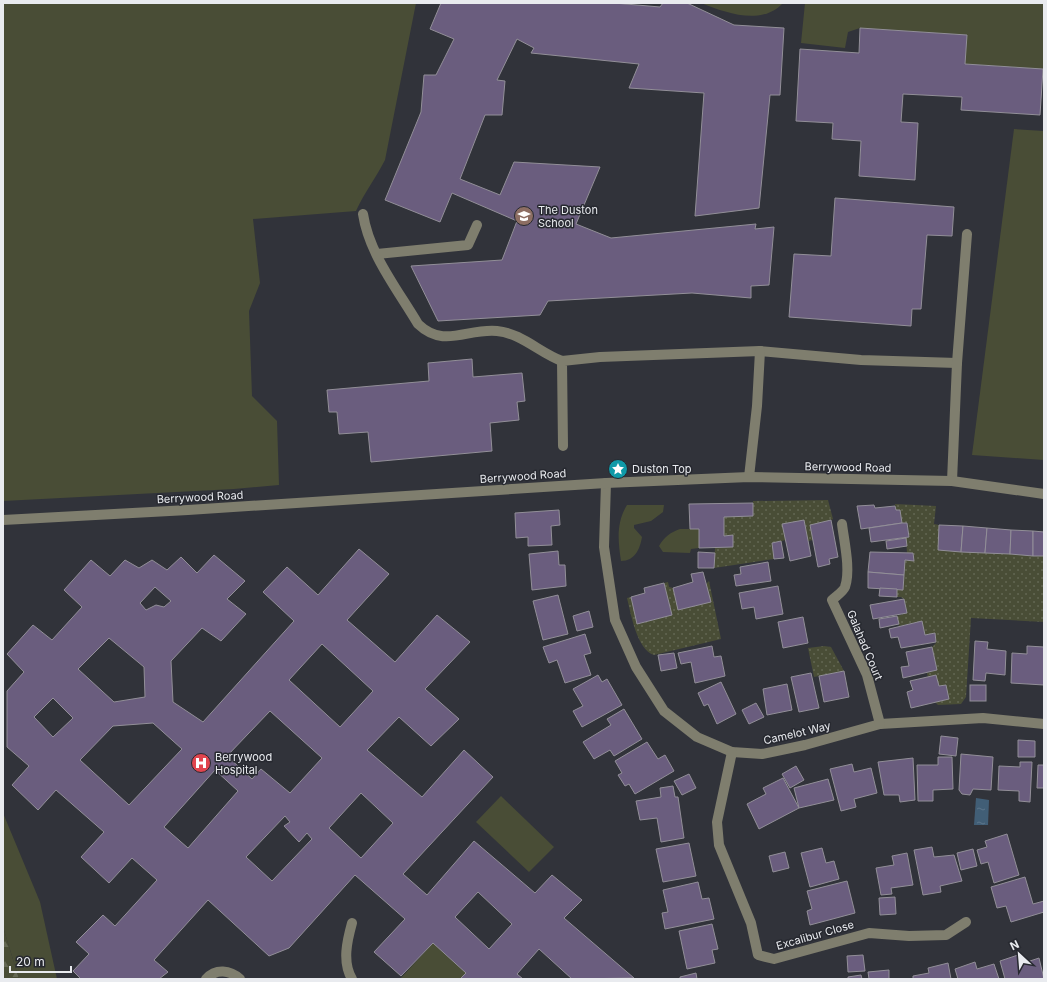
<svg xmlns="http://www.w3.org/2000/svg" width="1047" height="982" font-family="Inter,sans-serif">
<style>
.green{fill:#494d36}
.forest{fill:url(#forest-firs)}
.garden{fill:url(#garden-dots)}
.water{fill:url(#water-ripples)}
.building{fill:#6a5d7e;stroke:#928f98;fill-rule:evenodd}
.lines{fill:none;stroke-linecap:round;stroke-linejoin:round}
.minor{stroke:#7f7e6e;stroke-width:10}
.labels{text-anchor:middle;stroke-width:3;stroke-linejoin:round;paint-order:stroke}
.poi-label{font-size:11px;fill:#e9ebef;stroke:#272930;text-anchor:start}
.street-label{font-size:11px;fill:#e9ebef;stroke:#272930}
</style>
<defs>
<pattern id="forest-firs" width="22" height="20" patternUnits="userSpaceOnUse"><rect width="22" height="20" fill="#494d36"/><path d="M5 1l3.5 6h-7zM16 11l3.5 6h-7z" fill="#636753"/></pattern>
<pattern id="garden-dots" width="8" height="8" patternUnits="userSpaceOnUse"><rect width="8" height="8" fill="#494d36"/><path d="M2 2h.1M6 6h.1" fill="none" stroke="#636753" stroke-width="1.8" stroke-linecap="round"/></pattern>
<pattern id="water-ripples" width="26" height="14" patternUnits="userSpaceOnUse"><rect width="26" height="14" fill="#415e76"/><path d="M2 4q2-2 4 0t4 0M15 11q2-2 4 0t4 0" fill="none" stroke="#5c758a"/></pattern>
</defs>
<rect width="100%" height="100%" fill="#31333a"/>
<g class="green">
<path d="M3 3H416L385 160C376 178 364 193 356 211L253 219 260 283 249 311 252 396 277 421 279 485 234 489 3 501Z"/>
<path d="M701 3H783C762 26 726 13 701 3Z"/>
<path d="M805 3H1044V69L965 64 967 35 860 28 848 32 845 48 801 43Z"/>
<path d="M1014 129 1044 131V460L972 455Z"/>
<path d="M627 505H664L663 512 651 521 634 525V528L642 537C640 549 635 561 621 561 618 541 616 523 627 505Z"/>
<path d="M680 529H699V548L691 549 690 553 663 552 659 546C664 537 671 532 680 529Z"/>
<path d="M501 796 554 847 529 872 476 822Z"/>
<path d="M3 813 40 902 57 979H19L3 927Z"/>
<path d="M433 943 466 973 460 979H400Z"/>
</g>
<path class="forest" d="M3 927 19 979H3Z"/>
<g class="garden">
<path d="M828 500 833 519 831 520 810 525 813 540 808 541 804 520 783 524 786 540 772 543 774 559 714 568 715 548 733 547V536H724V517L753 516V501Z"/>
<path d="M895 504 936 506 934 524 939 525 938 550 1044 556V622L971 618 966 697 961 704 938 705 935 702 949 699 946 685 939 686C934 682 927 679 927 673L937 670 932 647 936 643 935 633 925 635 922 621 899 626 897 616 907 613 904 599 901 597H897V589L903 590 905 560H914L913 553H907L906 538 909 537 908 523H902L900 510H896Z"/>
<path d="M709 581 721 639 654 655C637 650 631 614 627 598L631 597 638 624 672 615 664 583 668 582 669 587 673 588 679 610 710 602 706 584Z"/>
<path d="M824 646 831 647 844 671 814 677 808 648Z"/>
</g>
<path class="water" d="M976 798 989 800 988 825H974Z"/>
<g class="building">
<path d="M441 3H614L660 7 663 3H687L734 25 784 28 780 95H770L759 208 695 216 704 93 629 88 639 64 531 53 534 48 517 39 497 80 505 81 502 115H485L460 179 500 195 514 162 600 167 576 224 611 238 756 224 755 229 774 227 769 285 751 286V298L692 293 548 301 540 315 438 321 411 266 502 260 517 221 452 193 440 222 385 200 421 112 424 75H436L454 39 430 29Z"/>
<path d="M860 28 967 35 965 64 1043 69 1040 115 961 110 962 97 903 94 901 122 918 123 915 180 859 176 861 141 832 139 833 123 796 121 800 49 859 53Z"/>
<path d="M835 198 954 207 952 236 927 235 921 309H912L911 326 789 317 794 254 831 256Z"/>
<path d="M472 359 473 377 522 373 525 401 517 402 519 420 490 423 492 451 371 462 368 432 339 434 337 412H329L327 390 429 381 428 363Z"/>
<path d="M753 503V516L724 517V536L733 535V547L699 548V529H690L689 504Z"/>
<path d="M874 505 875 508 895 506 896 510H900L902 523 861 529 857 506Z"/>
<path d="M559 510 560 525 551 526 552 545 528 546V537L516 538 515 513Z"/>
<path d="M804 520 811 556 790 561 782 524Z"/>
<path d="M831 520 838 557 829 559 830 564 818 567 810 525Z"/>
<path d="M902 523H907L909 537 871 542 869 528Z"/>
<path d="M939 525 963 526 961 552 938 550Z"/>
<path d="M963 526 987 528 985 553 961 552Z"/>
<path d="M987 528 1011 530 1010 554 985 553Z"/>
<path d="M1011 530 1033 531V556L1010 554Z"/>
<path d="M1033 531 1044 532V556H1033Z"/>
<path d="M906 538 907 546 887 549 886 541Z"/>
<path d="M781 541 784 558 774 559 772 543Z"/>
<path d="M359 549 389 574 347 620 395 662 437 615 470 642 425 689 459 719 431 746 399 717 367 750 422 797 464 750 493 777 403 874 427 895 474 841 535 893 552 875 582 900 564 918 634 978 572 979 539 949 517 974 523 979H460L466 973 433 943 401 976 374 952 405 919 355 875 289 948 269 956 208 900 154 960 168 972 159 979H81L73 971 89 954 76 942 103 915 115 926 157 880 132 858 109 883 81 857 104 832 56 790 38 810 12 785 29 766 7 747V691L24 672 7 654 33 625 52 640 82 607 64 590 91 560 110 576 125 560 139 568 152 560 167 570 181 557 197 573 214 555 245 581 227 599 246 614 221 641 202 628 171 661 173 702 203 722 294 621 263 592 287 567 318 595ZM155 587 171 601 164 607 156 605 146 610 140 603ZM109 638 144 667 145 697 114 702 78 669ZM322 644 373 691 340 727 289 680ZM53 698 73 718 53 737 34 717ZM270 711 322 758 290 793 261 769 252 779 227 756ZM153 723 182 749 129 805 80 760 113 726ZM215 770 238 791 188 848 164 827ZM361 793 393 823 361 858 329 828ZM285 816 290 822 284 826 299 842 307 833 312 839 272 881 246 857ZM478 892 512 924 489 949 455 917Z"/>
<path d="M558 551 559 565H565L566 586 532 590 529 554Z"/>
<path d="M698 552 715 553 714 568H698Z"/>
<path d="M870 552 913 553 914 561 905 560 904 575 868 572Z"/>
<path d="M768 562 771 581 736 586 734 575 741 574 740 567Z"/>
<path d="M703 572 711 602 678 610 673 588 693 582 691 574Z"/>
<path d="M868 572 904 575 903 590 868 588Z"/>
<path d="M664 583 672 615 637 624 631 597 645 593 644 588Z"/>
<path d="M778 586 783 614 756 619 754 607 742 609 739 593Z"/>
<path d="M880 588 897 589V597L879 596Z"/>
<path d="M558 595 568 634 543 640 533 601Z"/>
<path d="M904 599 907 613 873 619 870 605Z"/>
<path d="M589 611 593 627 577 631 573 616Z"/>
<path d="M897 616 899 624 880 628 879 619Z"/>
<path d="M803 617 808 643 783 648 778 622Z"/>
<path d="M922 621 925 635 935 633 936 642 901 648 898 637 891 638 889 629Z"/>
<path d="M585 634 591 653 584 655 591 675 565 683 557 660 549 663 543 647Z"/>
<path d="M975 641 988 642 987 649 1006 651 1005 675 986 673 985 681 973 680Z"/>
<path d="M712 646 714 657 721 656 725 676 695 683 691 662 681 664 678 653Z"/>
<path d="M1027 646 1044 647V685L1011 683 1012 653 1027 654Z"/>
<path d="M932 647 937 670 903 678 901 667 909 666 906 652Z"/>
<path d="M674 653 677 668 661 671 658 655Z"/>
<path d="M844 671 849 697 824 702 819 676Z"/>
<path d="M811 673 819 708 799 712 791 677Z"/>
<path d="M598 675 602 682 607 679 622 705 582 727 573 711 583 706 573 689Z"/>
<path d="M936 675 939 686 946 685 949 699 911 708 907 692 913 690 910 681Z"/>
<path d="M721 682 736 714 717 724 708 704 704 706 698 693Z"/>
<path d="M787 684 792 710 767 715 763 689Z"/>
<rect x="970" y="685" width="16" height="16"/>
<path d="M756 703 764 717 749 724 742 710Z"/>
<path d="M624 709 642 739 614 756 610 750 594 759 583 742 611 725 607 719Z"/>
<path d="M941 736 958 738 956 756 939 754Z"/>
<path d="M1018 740 1035 741V757H1018Z"/>
<path d="M647 742 658 759 665 755 674 771 635 794 629 784 625 786 618 775 622 773 615 761Z"/>
<path d="M961 754 993 757 991 790 973 789 970 795 962 794 959 790Z"/>
<path d="M938 757H952L953 789 933 790V801H918L917 765H938Z"/>
<path d="M913 758 915 800 900 802 899 795H884L878 762Z"/>
<path d="M1020 762H1032L1030 802 1019 801V791L998 790 999 766 1020 767Z"/>
<path d="M852 764 854 772 871 768 877 793 854 799 856 807 841 811 830 769Z"/>
<path d="M1038 765H1044V788H1037Z"/>
<path d="M796 766 804 780 790 788 782 774Z"/>
<path d="M689 774 696 788 682 795 674 781Z"/>
<path d="M783 778 799 808 759 829 747 804 766 794 763 788Z"/>
<path d="M828 779 834 800 799 808 794 788Z"/>
<path d="M673 786 675 797H678L684 838 661 842 657 818 640 820 636 801 661 797 660 788Z"/>
<path d="M1007 834 1019 875 994 883 988 862 981 864 977 850 987 847 985 841Z"/>
<path d="M689 843 696 876 663 882 656 849Z"/>
<path d="M932 847 934 857 954 855 962 881 940 886 941 892 923 895 914 850Z"/>
<path d="M822 848 826 863 834 861 839 879 810 887 801 853Z"/>
<path d="M973 849 977 866 961 870 957 853Z"/>
<path d="M785 852 789 868 773 872 769 856Z"/>
<path d="M907 853 913 885 891 888 892 894 881 895 876 868 894 865 892 856Z"/>
<path d="M1025 877 1033 904 1044 901V912L1011 922 1006 906 997 908 991 887Z"/>
<path d="M847 881 855 913 810 925 807 911 812 909 807 891Z"/>
<path d="M698 882 702 899 709 898 714 919 665 929 662 913 668 912 663 890Z"/>
<path d="M895 897 896 914 880 915 879 898Z"/>
<path d="M712 924 718 949 712 950 715 963 687 969 679 931Z"/>
<path d="M1021 954 1024 963 1039 958 1044 979H1005L1000 961Z"/>
<path d="M863 955 865 971 848 972 847 956Z"/>
<path d="M975 962 977 969 994 964 999 979H958L955 969Z"/>
<path d="M948 963 951 979H913V976L929 973 928 968Z"/>
<path d="M889 970V979H869L868 972Z"/>
<path d="M696 973 697 979H680V977Z"/>
<path d="M861 975 862 979H848V977Z"/>
</g>
<g class="lines">
<g class="minor">
<path d="M363 214C369 254 398 290 418 324 444 349 467 328 497 331 521 333 540 353 562 361"/>
<path d="M377 254 468 245 477 225"/>
<path d="M563 446 562 361 600 357 760 351 861 360 957 363"/>
<path d="M749 477 757 406 760 351"/>
<path d="M952 481 957 363 967 234"/>
<path d="M606 483 604 547 615 620 636 667 664 711 697 737 732 752 762 754 805 745 880 724 983 718 1044 724"/>
<path d="M3 520 188 510 606 483 749 477 952 481 1044 494"/>
<path d="M842 524C844 541 851 570 845 587 843 592 836 596 832 600L867 675 880 724"/>
<path d="M732 752 717 822 719 845 751 923 758 955 774 959 869 933 909 936 946 935 966 922"/>
<path d="M206 979C216 968 230 970 240 979"/>
<path d="M352 979C342 962 347 941 352 923"/>
</g>
</g>
<defs>
<symbol id="school-disc" viewBox="-11 -11 22 22"><circle r="9.5" fill="#8d6e63" stroke="#272930"/><path d="M0-5L7-2L0 1L-7-2ZM-4 1L0 2.5L4 1V4Q0 6-4 4Z" fill="#fff"/></symbol>
<symbol id="sight-disc" viewBox="-11 -11 22 22"><circle r="9.5" fill="#0f9aa8" stroke="#272930"/><path d="M0-6L1.8-2.2L6-1.7L2.9 1.2L3.7 5.4L0 3.3L-3.7 5.4L-2.9 1.2L-6-1.7L-1.8-2.2Z" fill="#fff"/></symbol>
<symbol id="hospital-disc" viewBox="-11 -11 22 22"><circle r="9.5" fill="#e0444e" stroke="#272930"/><path d="M-5-5h3v3.5h4V-5h3V5h-3V1.5h-4V5h-3Z" fill="#fff"/></symbol>
</defs>
<g fill-rule="evenodd">
<use href="#school-disc" x="513" y="205" width="22" height="22"/>
<use href="#sight-disc" x="607" y="458" width="22" height="22"/>
<use href="#hospital-disc" x="190" y="752" width="22" height="22"/>
</g>
<g class="labels">
<g class="poi-label">
<text x="538" y="214">The Duston<tspan x="538" dy="13">School</tspan></text>
<text x="632" y="473">Duston Top</text>
<text x="215" y="761">Berrywood<tspan x="215" dy="13">Hospital</tspan></text>
</g>
<g class="street-label">
<text transform="translate(848 467) rotate(1)" y="4">Berrywood Road</text>
<text transform="translate(523 476) rotate(-4)" y="4">Berrywood Road</text>
<text transform="translate(200 497) rotate(-3)" y="4">Berrywood Road</text>
<text transform="translate(865 645) rotate(67)" y="4">Galahad Court</text>
<text transform="translate(797 733) rotate(-13)" y="4">Camelot Way</text>
<text transform="translate(815 935) rotate(-16)" y="4">Excalibur Close</text>
</g>
</g>
<rect width="1047" height="982" fill="none" stroke="#e9ebef" stroke-width="8"/>
<g transform="translate(1019 954) rotate(334)" stroke="#272930" stroke-width="3" paint-order="stroke">
<path d="M0-3L7 15L0 10L-7 15Z" fill="#e9ebef"/>
<text y="-6" font-size="11" font-weight="bold" text-anchor="middle" fill="#e9ebef">N</text>
</g>
<path d="M10 966v6h61v-6" fill="none" stroke="#e9ebef" stroke-width="2"/>
<text x="16" y="966" font-size="12" fill="#e9ebef" stroke="#272930" stroke-width="3" paint-order="stroke">20 m</text>
</svg>
